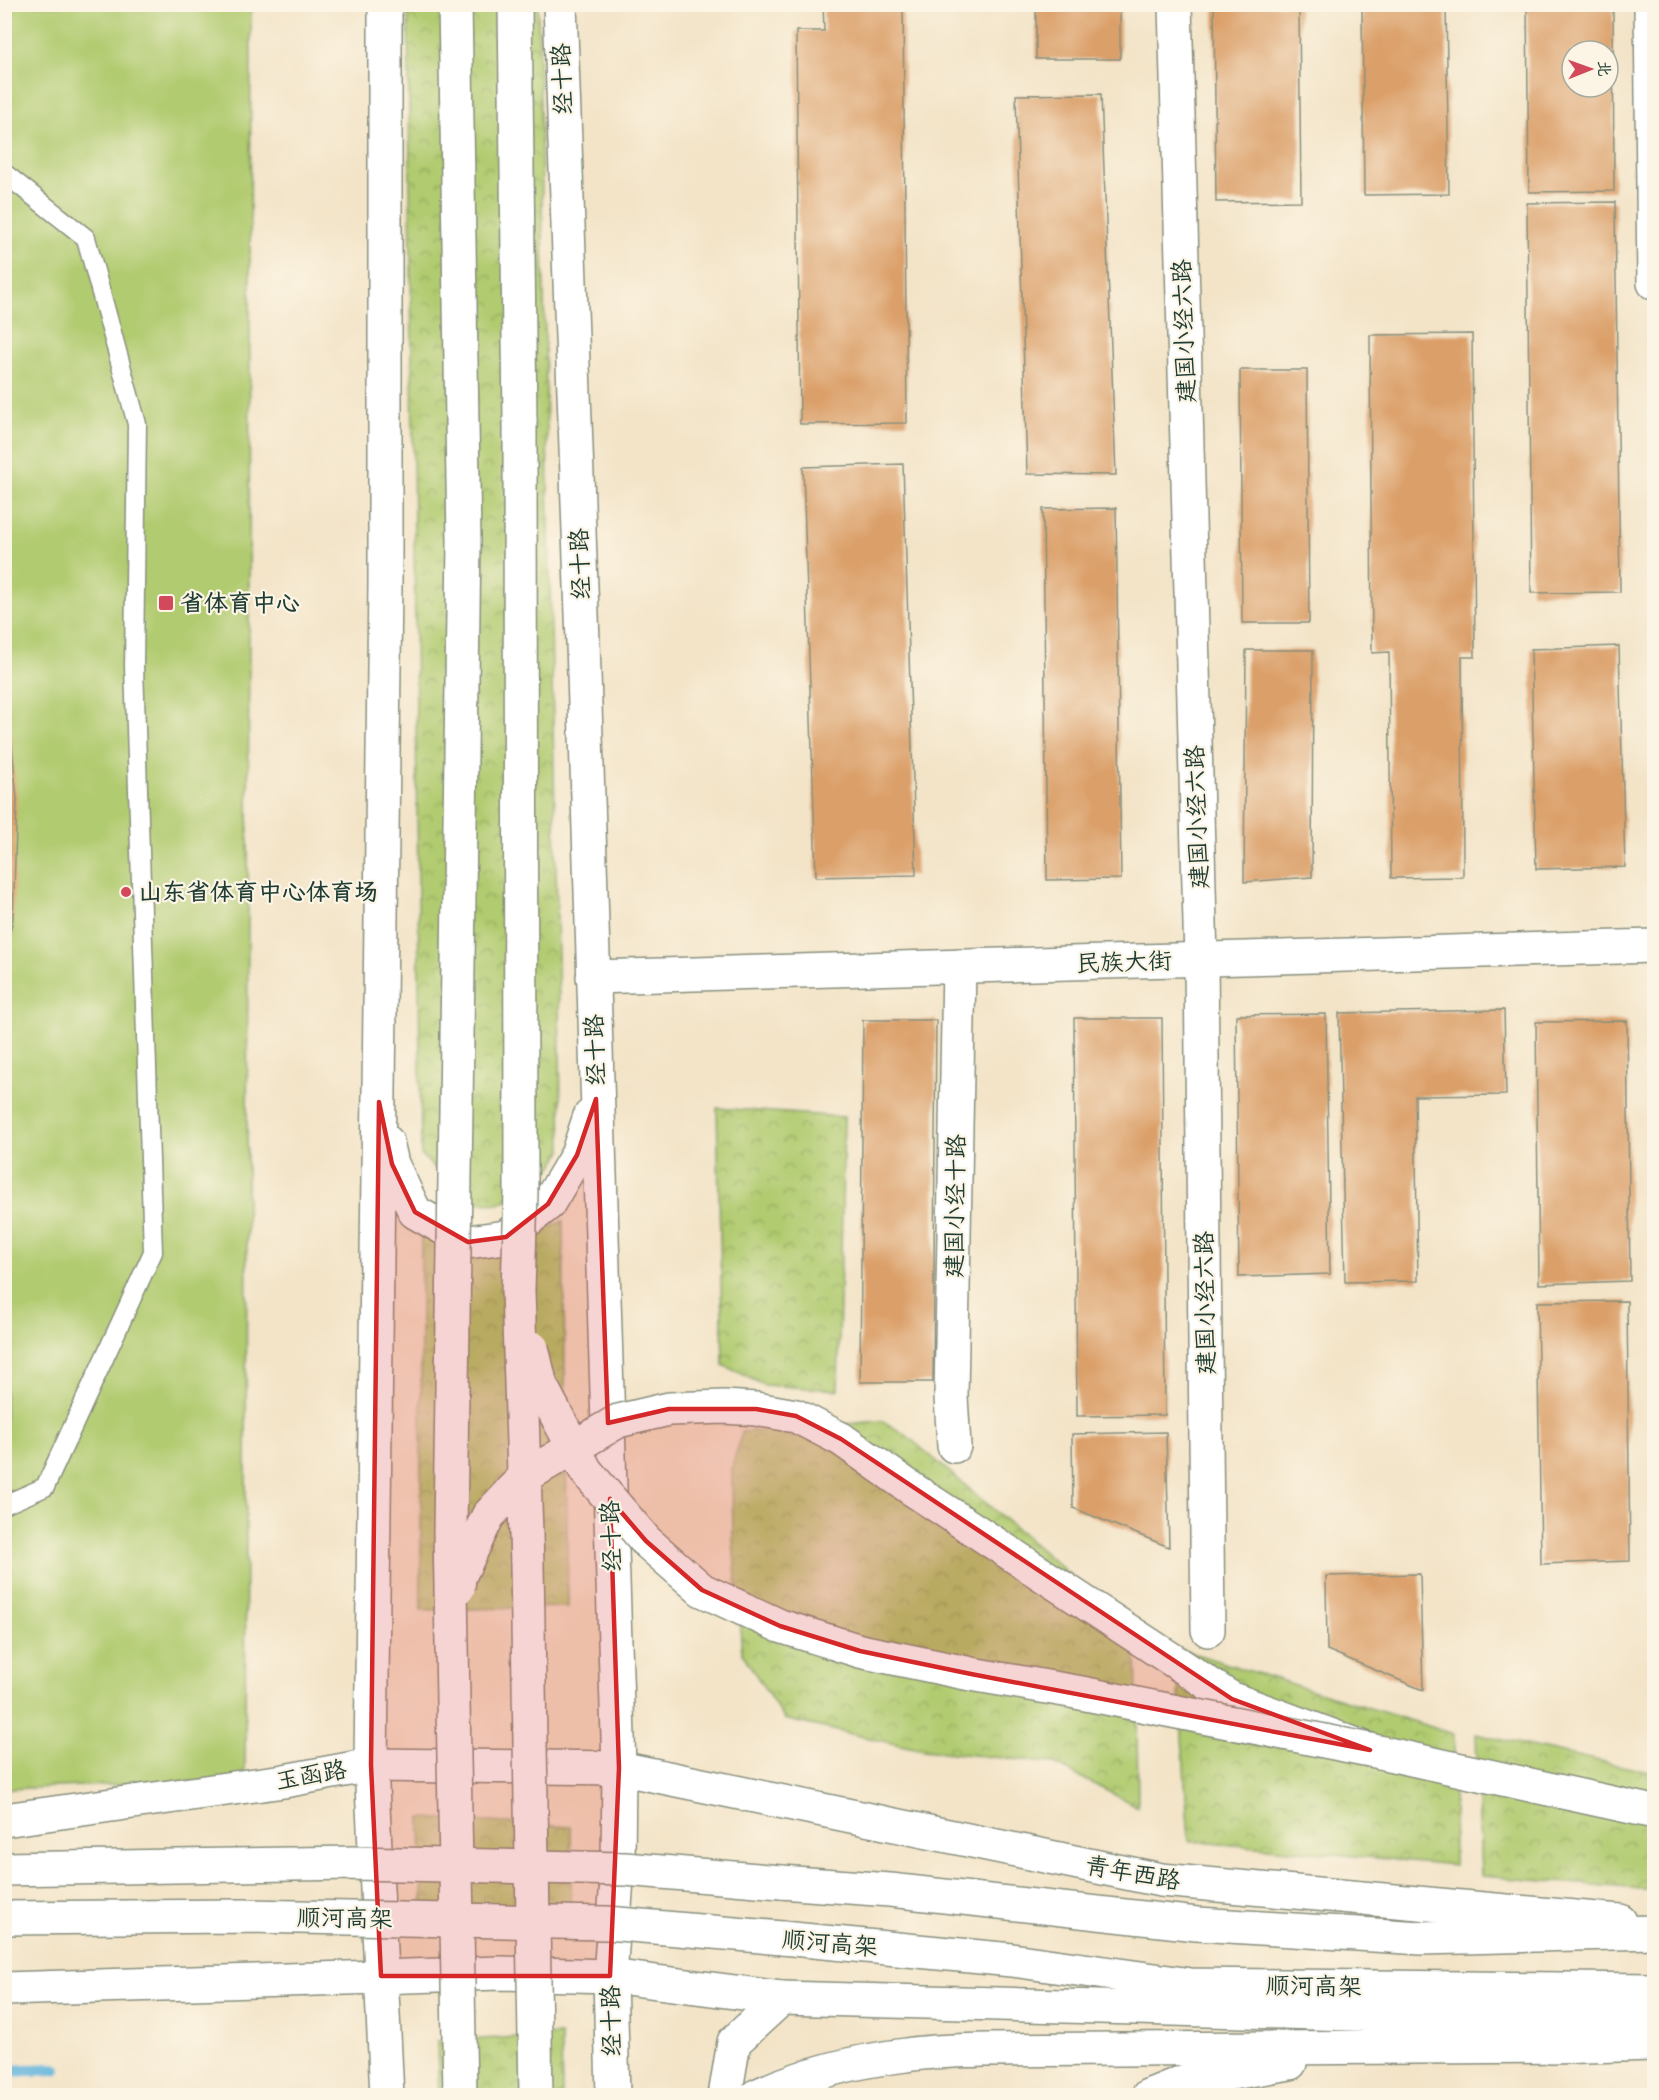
<svg xmlns="http://www.w3.org/2000/svg" width="1659" height="2100" font-family="Caveat,'LXGW WenKai TC',sans-serif">
<style>
.park{fill:url(#park-crowns);stroke:#688452;stroke-width:1.5}
.pitch{fill:#b1cb70;stroke:#688452;stroke-width:1.5}
.lines{fill:none;stroke-linecap:round;stroke-linejoin:round}
.stream{stroke:#60b4dc;stroke-width:12}
.building{fill:#dba06a;fill-rule:evenodd}
.lane-casing{stroke:#89907e;stroke-width:21}
.street-casing{stroke:#89907e;stroke-width:36}
.secondary-casing{stroke:#89907e;stroke-width:36}
.primary-casing{stroke:#89907e;stroke-width:36}
.highway-casing{stroke:#89907e;stroke-width:36}
.lane{stroke:#fff;stroke-width:18}
.street{stroke:#fff;stroke-width:33}
.secondary{stroke:#fff;stroke-width:33}
.primary{stroke:#fff;stroke-width:33}
.highway{stroke:#fff;stroke-width:33}
.highway-bridge-casing{stroke:#89907e;stroke-width:36;stroke-linecap:butt}
.highway-bridge{stroke:#fff;stroke-width:33}
.marked{fill:#d62828;fill-opacity:0.2;stroke:#d62828;stroke-width:4.5;stroke-linejoin:round}
.poi-dot{fill:#d1495b;stroke:#fcf5e5;stroke-width:2}
.labels{text-anchor:middle;stroke-width:4.5;stroke-linejoin:round;paint-order:stroke}
.street-label{font-size:24px;fill:#1f3d34;stroke:#fcf5e5}
.poi-label{font-size:24px;font-weight:bold;fill:#1f3d34;stroke:#fcf5e5;text-anchor:start}
</style>
<defs>
<pattern id="park-crowns" width="20" height="18" patternUnits="userSpaceOnUse" patternTransform="scale(1.5)"><rect width="20" height="18" fill="#b1cb70"/><path d="M2 6a3 3 0 1 1 6 0M12 15a3 3 0 1 1 6 0" fill="none" stroke="#8fa65d"/></pattern>
</defs>
<rect width="100%" height="100%" fill="#fcf5e5"/>
<filter id="ink" filterUnits="userSpaceOnUse"><feTurbulence type="fractalNoise" baseFrequency=".0167" numOctaves="2"/><feDisplacementMap in="SourceGraphic" scale="12" xChannelSelector="R" yChannelSelector="G"/><feConvolveMatrix kernelMatrix="1 2 1 2 8 2 1 2 1" color-interpolation-filters="sRGB"/></filter>
<filter id="wash" filterUnits="userSpaceOnUse"><feTurbulence type="fractalNoise" baseFrequency=".008" numOctaves="4" result="noise"/><feDisplacementMap in="SourceGraphic" scale="24" xChannelSelector="R" yChannelSelector="G"/><feGaussianBlur stdDeviation="1.35" result="paint"/><feColorMatrix in="noise" values="0 0 0 0 0 0 0 0 0 0 0 0 0 0 0 0 0 1.4 0 .05"/><feComposite in="paint" operator="in"/></filter>
<g filter="url(#wash)">
<rect width="100%" height="100%" fill="#f3e4c8"/>
<g class="park">
<path d="M408 5H538L562 1151 544 1180 499 1204 470 1202 421 1155Z"/>
<path d="M717 1108 844 1117 838 1390 764 1385 723 1365Z"/>
<path d="M563 1221 568 1607 421 1610V1237L498 1252Z"/>
<path d="M882 1421 905 1434 1136 1631 1138 1807 1053 1763 923 1750 784 1719 742 1653 733 1540 732 1467 742 1432Z"/>
<path d="M1176 1648 1454 1734V1865L1189 1841Z"/>
<path d="M1476 1734 1654 1773V1890L1481 1876Z"/>
<path d="M421 1818 571 1827V1925L423 1921Z"/>
<path d="M561 2035 562 2095H439L437 2041Z"/>
</g>
<path class="pitch" d="M5 5H251L245 1780 5 1789Z"/>
<g class="lines">
<path class="stream" d="M4 2071 55 2069"/>
</g>
<g id="blocks">
<g class="building">
<path d="M823 4H903L907 423 800 424 796 31H824Z"/>
<rect x="1036" y="4" width="84" height="55"/>
<path d="M1362 4H1446L1449 194 1364 195Z"/>
<path d="M1527 4H1613L1614 191 1529 192ZM1572 51H1608V87H1572Z"/>
<path d="M1214 5H1299L1301 201 1216 202Z"/>
<path d="M1101 94 1116 475 1027 474 1016 95Z"/>
<path d="M1615 202 1620 592 1531 593 1527 203Z"/>
<path d="M1472 334 1475 657H1462L1463 877 1391 878 1389 652 1372 653 1370 335Z"/>
<path d="M1240 370H1307L1309 623H1242Z"/>
<path d="M903 464 916 875 816 877 803 467Z"/>
<path d="M1116 508 1121 879 1047 880 1043 509Z"/>
<path d="M1619 646 1625 867 1536 869 1531 649Z"/>
<path d="M1246 650H1313L1312 877 1244 882Z"/>
<path d="M4 700 9 714 17 799 13 919 5 954Z"/>
<path d="M1504 1010 1506 1095 1415 1096 1418 1281 1345 1282 1339 1013Z"/>
<path d="M1326 1014 1330 1274 1239 1277 1236 1015Z"/>
<path d="M1074 1018H1162L1165 1415 1077 1416Z"/>
<path d="M863 1020H936L933 1382H860Z"/>
<path d="M1627 1021 1630 1281 1539 1284 1536 1022Z"/>
<path d="M1627 1301 1630 1561 1541 1564 1537 1302Z"/>
<path d="M1166 1432 1169 1547 1073 1508 1072 1434Z"/>
<path d="M1420 1574 1423 1690 1327 1650 1326 1576Z"/>
</g>
</g>
</g>
<g filter="url(#ink)">
<use href="#blocks" fill-opacity="0" stroke="#89907e" stroke-width="1.5"/>
<g class="lines">
<defs>
<path id="lane" d="M4 173 86 238 137 424 134 666 153 1252 45 1487 4 1505"/>
<g id="street">
<path d="M1175 4 1201 960 1208 1630"/>
<path d="M954 1446 951 1397 959 966"/>
</g>
<g id="secondary">
<path d="M385 4V582L371 1765 387 2096"/>
<path d="M560 4 583 642 619 1768 618 1865 610 1976 613 2096"/>
<path d="M1651 4 1654 283"/>
<path d="M593 977 1654 946"/>
<path d="M387 1142 392 1164 415 1212 468 1242 506 1237 548 1204 577 1155 590 1116"/>
</g>
<g id="primary">
<path d="M4 1820 284 1781 371 1765 619 1768 1161 1880 1620 1921"/>
<path d="M4 1989 500 1973 610 1976 782 1998 1526 2019 1654 2018"/>
</g>
<g id="highway">
<path d="M515 4 520 421"/>
<path d="M841 1439 912 1489 1232 1699 1370 1750 1654 1812"/>
<path d="M781 1882 890 1890 1197 1924 1422 1938 1654 1932"/>
<path d="M782 1938 1012 1960 1191 1985 1654 1990"/>
<path d="M1551 2047 1654 2044"/>
<path d="M725 2096 734 2042 782 1998"/>
<path d="M756 2096C802 2075 856 2061 906 2055 932 2051 959 2051 985 2050L1574 2046"/>
<path d="M1148 2096 1185 2081 1290 2063"/>
</g>
</defs>
<use href="#lane" class="lane-casing"/>
<use href="#street" class="street-casing"/>
<use href="#secondary" class="secondary-casing"/>
<use href="#primary" class="primary-casing"/>
<use href="#highway" class="highway-casing"/>
<use href="#lane" class="lane"/>
<use href="#street" class="street"/>
<use href="#secondary" class="secondary"/>
<use href="#primary" class="primary"/>
<use href="#highway" class="highway"/>
<defs>
<g id="highway-bridge">
<path d="M455 4 464 541 450 1531 460 2096"/>
<path d="M520 421 521 1192 518 1291 527 1565 536 2096"/>
<path d="M532 1348 541 1386 586 1471 646 1541 702 1590 780 1626 860 1651 971 1674 1076 1692 1370 1750"/>
<path d="M458 1588 459 1577 488 1516 524 1477 618 1421 669 1409 724 1407 756 1409 796 1416 841 1439"/>
<path d="M4 1869 354 1863 625 1869 781 1882"/>
<path d="M4 1918 242 1916 607 1923 782 1938"/>
</g>
</defs>
<use href="#highway-bridge" class="highway-bridge-casing"/>
<use href="#highway-bridge" class="highway-bridge"/>
</g>
</g>
<path class="marked" d="M596 1099 608 1423 669 1409H756L796 1416 841 1439 1232 1699 1370 1750 971 1674 860 1651 780 1626 702 1590 646 1541 610 1499 619 1768 610 1976H381L371 1765 379 1102 392 1164 415 1212 468 1242 506 1237 548 1204 577 1155Z"/>
<g class="poi-dot">
<rect x="158" y="595" width="16" height="16" rx="3"/>
<circle cx="126" cy="892" r="6"/>
</g>
<g class="labels">
<g class="street-label">
<text transform="translate(562 79) rotate(-92)" y="8">经十路</text>
<text transform="translate(1184 331) rotate(-92)" y="8">建国小经六路</text>
<text transform="translate(580 564) rotate(-92)" y="8">经十路</text>
<text transform="translate(1197 817) rotate(-92)" y="8">建国小经六路</text>
<text transform="translate(1124 962) rotate(-2)" y="8">民族大街</text>
<text transform="translate(595 1050) rotate(-92)" y="8">经十路</text>
<text transform="translate(955 1206) rotate(-89)" y="8">建国小经十路</text>
<text transform="translate(1205 1303) rotate(-91)" y="8">建国小经六路</text>
<text transform="translate(611 1536) rotate(-92)" y="8">经十路</text>
<text transform="translate(311 1775) rotate(-10)" y="8">玉函路</text>
<text transform="translate(1133 1873) rotate(10)" y="8">青年西路</text>
<text transform="translate(345 1918) rotate(1)" y="8">顺河高架</text>
<text transform="translate(830 1943) rotate(5)" y="8">顺河高架</text>
<text transform="translate(1314 1986) rotate(1)" y="8">顺河高架</text>
<text transform="translate(611 2021) rotate(-91)" y="8">经十路</text>
</g>
<g class="poi-label">
<text x="180" y="611">省体育中心</text>
<text x="138" y="900">山东省体育中心体育场</text>
</g>
</g>
<rect width="1659" height="2100" fill="none" stroke="#fcf5e5" stroke-width="24"/>
<g transform="translate(1590 69) rotate(89)"><circle r="28" fill="#fcf5e5" stroke="#a4ab9e" stroke-width="1.5"/>
<path d="M0-4.5L10 22L0 15L-10 22Z" fill="#d1495b"/>
<text y="-9" font-size="16" font-weight="bold" text-anchor="middle" fill="#1f3d34">北</text>
</g>
</svg>
